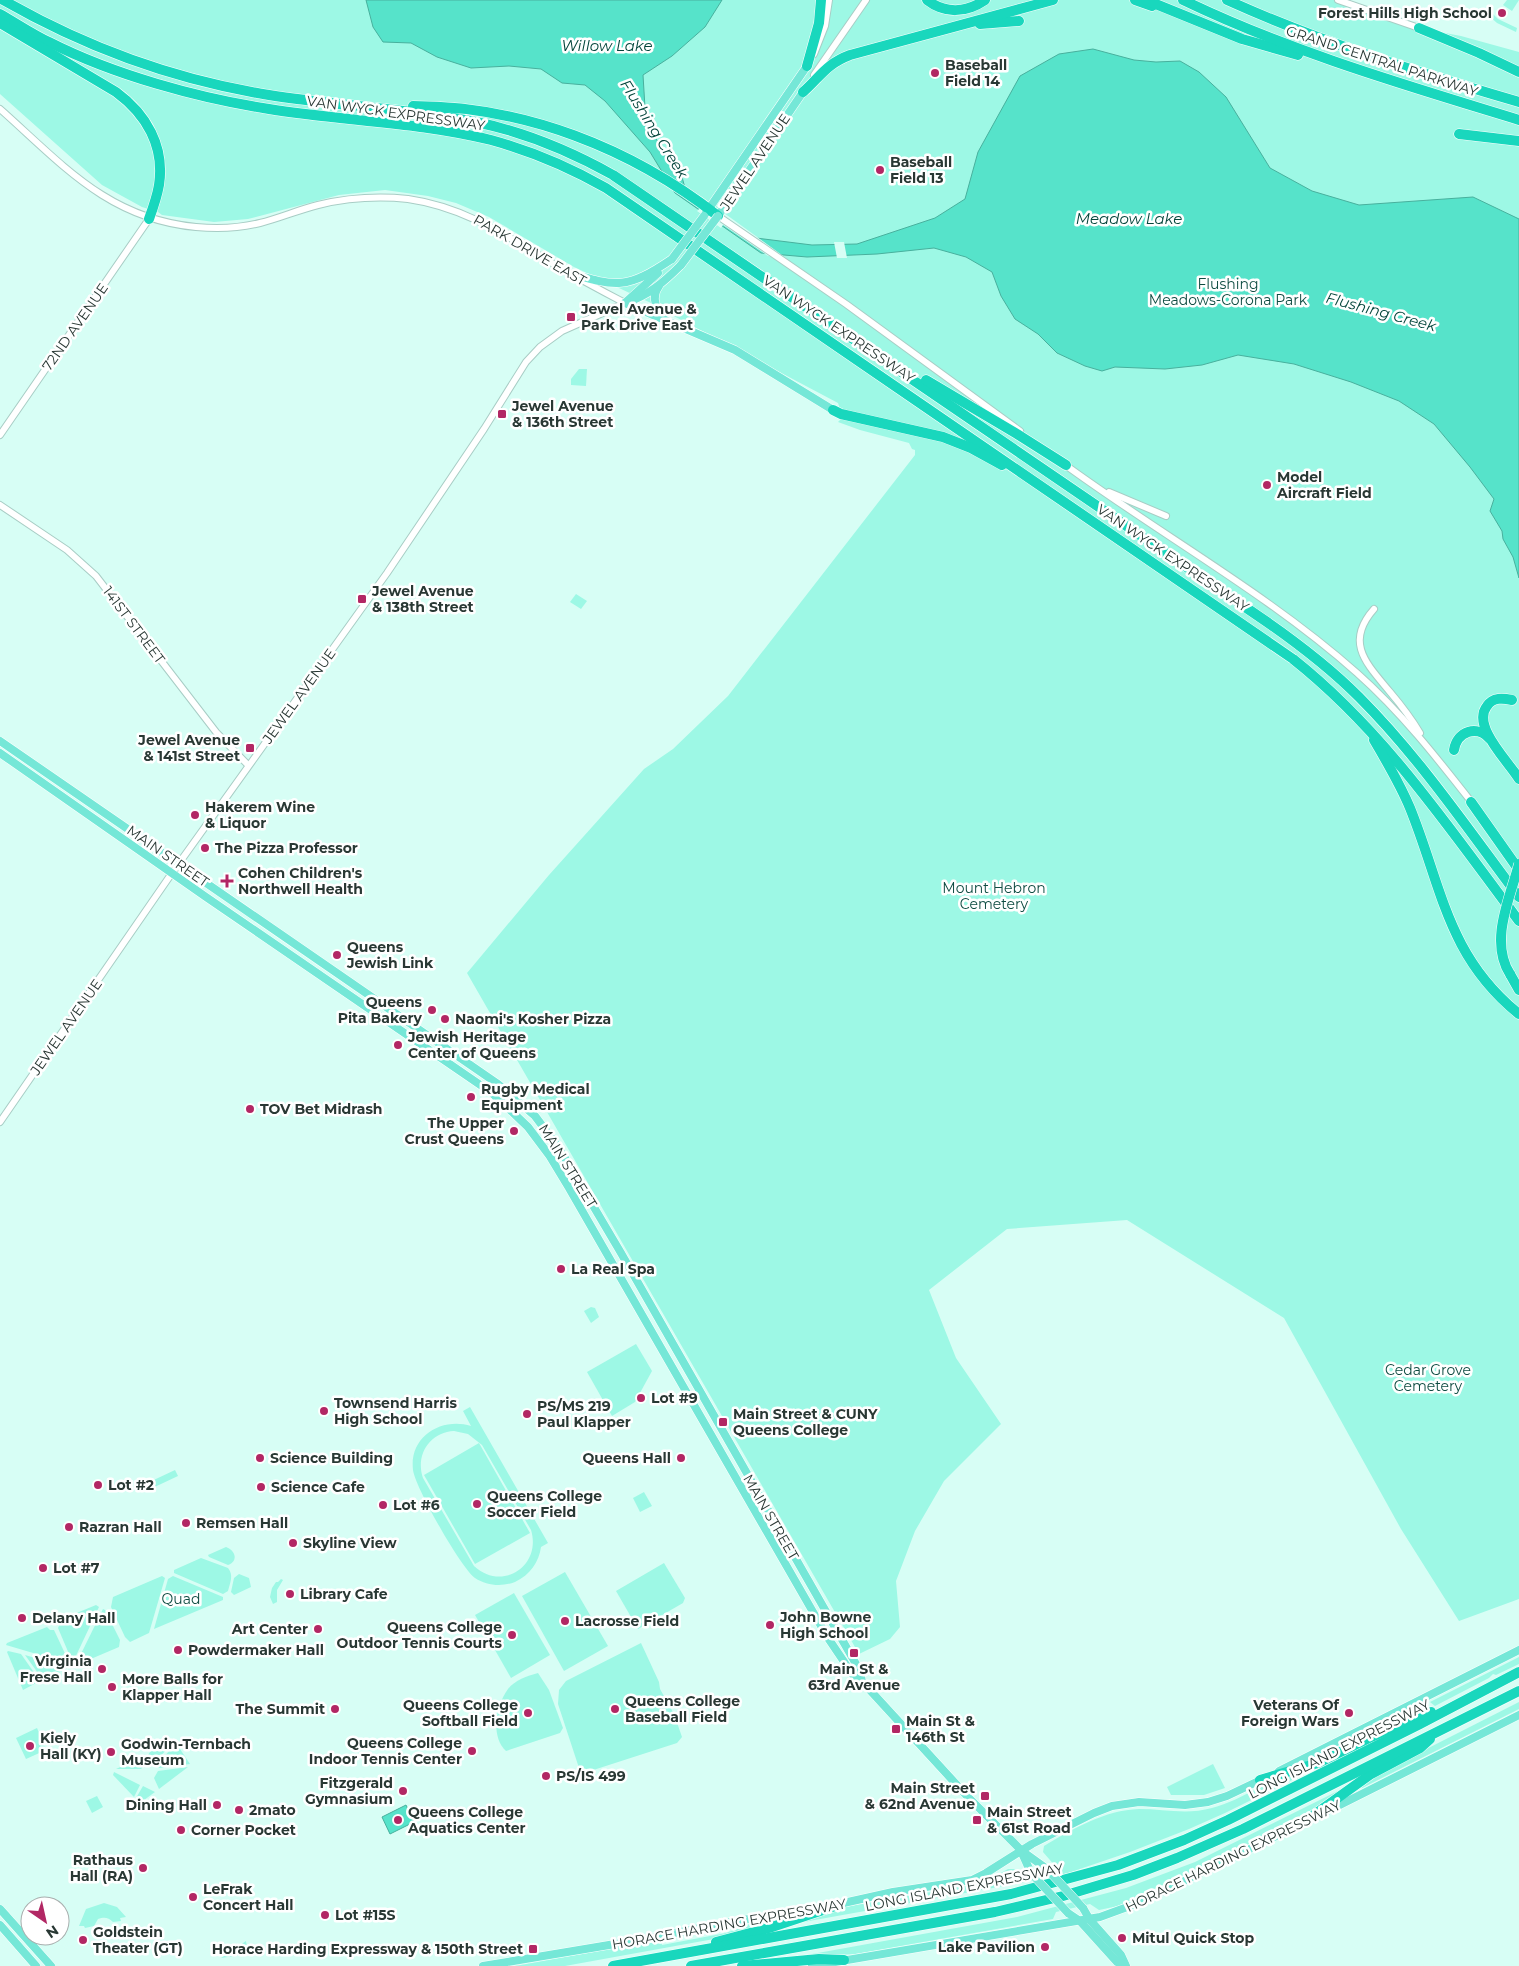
<svg xmlns="http://www.w3.org/2000/svg" width="1519" height="1966" font-family="Montserrat,sans-serif">
<style>
.green{fill:#9df8e5;fill-rule:evenodd}
.water{fill:#56e3ca;stroke:#48b09d}
.pier{fill:#d7fef5}
.lines{fill:none;stroke-linecap:round;stroke-linejoin:round}
.minor-casing{stroke:#a8cdc5;stroke-width:8}
.major-casing{stroke:#fff;stroke-width:9}
.highway-casing{stroke:#fff;stroke-width:11}
.minor{stroke:#fff;stroke-width:6}
.major{stroke:#75e7d7;stroke-width:8}
.highway{stroke:#19d7bd;stroke-width:10}
.major-bridge-casing{stroke:#fff;stroke-width:9;stroke-linecap:butt}
.highway-bridge-casing{stroke:#fff;stroke-width:11;stroke-linecap:butt}
.major-bridge{stroke:#75e7d7;stroke-width:8}
.highway-bridge{stroke:#19d7bd;stroke-width:10}
.poi-dot{fill:#b22764;stroke:#fff;stroke-width:2}
.labels{text-anchor:middle;stroke-width:5;stroke-linejoin:round;paint-order:stroke}
.poi-label{font-size:14px;font-weight:bold;fill:#293834;stroke:#fff;text-anchor:start}
.street-label{font-size:14px;fill:#293834;stroke:#fff}
.park-label{font-size:14px;fill:#0e4c42;stroke:#fff}
.water-label{font-size:15px;font-style:italic;fill:#03453b;stroke:#fff}
</style>
<rect width="100%" height="100%" fill="#d7fef5"/>
<g class="green">
<path d="M0 0H1338L1419 28 1461 36 1519 52V1599L1459 1621 1401 1529 1284 1318 1127 1220 1007 1229 929 1290 956 1358 1001 1424 944 1481 915 1531 896 1581 900 1627 890 1639 859 1654 467 973 549 875 644 769 673 749 728 696 915 455V450L912 449 909 443 860 430 838 422 842 418 883 427 855 412 843 411 840 409 838 403 670 314 666 310 574 267 489 217 456 203 428 196 385 190 339 195 248 219 214 222 162 215 158 212 142 207 102 185 0 94Z"/>
<path d="M1507 0H1519L1512 11 1503 5Z"/>
<path d="M1491 12 1498 19 1517 28 1516 32 1497 23 1488 15Z"/>
<path d="M579 369H587L586 386 571 385V379Z"/>
<path d="M576 594 587 601 581 609 570 602Z"/>
<path d="M591 1307 595 1308 599 1317 591 1323 584 1311Z"/>
<path d="M636 1344 652 1371 635 1402 612 1416 587 1372Z"/>
<path d="M470 1407 548 1543 541 1547C539 1562 530 1575 515 1582 502 1587 487 1586 475 1578 461 1568 415 1487 413 1470 409 1436 442 1417 471 1426L463 1411ZM454 1431 468 1434 482 1445 531 1530C542 1566 502 1592 474 1566L423 1478C415 1455 430 1432 454 1431Z"/>
<path d="M479 1443 530 1533 475 1564 424 1475Z"/>
<path d="M175 1470 178 1476 144 1492 141 1486Z"/>
<path d="M644 1492 652 1506 640 1512 633 1498Z"/>
<path d="M226 1547C235 1550 239 1561 228 1565L209 1557 208 1555Z"/>
<path d="M201 1558 228 1568C234 1575 230 1583 228 1591L223 1594 174 1573V1570Z"/>
<path d="M664 1563 685 1598 683 1603 638 1629 616 1591Z"/>
<path d="M565 1572 608 1646 564 1671 522 1596Z"/>
<path d="M239 1574 249 1578 251 1587 234 1595 231 1592 234 1578Z"/>
<path d="M162 1576 165 1578 149 1633 130 1642 125 1637 111 1607 113 1597Z"/>
<path d="M173 1576 223 1597V1600L154 1629 168 1579Z"/>
<path d="M281 1579 283 1580 277 1590V1602L273 1604 270 1597 272 1588 276 1582H278Z"/>
<path d="M514 1593 550 1655 511 1678 475 1615Z"/>
<path d="M96 1605 99 1607 74 1660 72 1661 58 1628 62 1619Z"/>
<path d="M103 1609 105 1610 120 1640 119 1647 79 1664 77 1662Z"/>
<path d="M47 1627 50 1630H54L69 1662 67 1663 6 1645 7 1643Z"/>
<path d="M641 1643 659 1682 660 1689 674 1714 682 1737 677 1743 581 1774 558 1704 559 1690 566 1681Z"/>
<path d="M8 1651 21 1654 40 1681 23 1690 7 1652Z"/>
<path d="M25 1655 66 1667 67 1669 43 1680Z"/>
<path d="M1519 1657V1664L1496 1675 1493 1674 1489 1678 1435 1706 1430 1702Z"/>
<path d="M538 1673 549 1690 563 1728 560 1733 506 1751C490 1736 496 1705 508 1689 515 1680 527 1676 538 1673Z"/>
<path d="M1519 1702V1709L1362 1788 1361 1787 1389 1768Z"/>
<path d="M37 1728 46 1750 26 1759 16 1738Z"/>
<path d="M176 1743 190 1764 159 1768 157 1765Z"/>
<path d="M169 1744 170 1746 154 1763H148L146 1758 150 1752Z"/>
<path d="M135 1760 142 1761 145 1765 141 1769H116Z"/>
<path d="M1213 1764 1225 1788 1204 1795H1171L1167 1787Z"/>
<path d="M188 1767 159 1789 154 1778 158 1771Z"/>
<path d="M1318 1767 1225 1813 1189 1829 1130 1852 1068 1873 1026 1882 787 1925 839 1908 983 1883 1008 1869H1014L1024 1876 1056 1867 1043 1852 1044 1846C1073 1829 1105 1810 1139 1809 1164 1809 1187 1815 1212 1808 1228 1804 1242 1796 1257 1789 1277 1780 1298 1774 1318 1767Z"/>
<path d="M114 1772 140 1785 134 1797 113 1775Z"/>
<path d="M1354 1783 1314 1812 1296 1822 1118 1906 1099 1910 1090 1904 1056 1912 1053 1919 855 1954 790 1958 1017 1917 1126 1888 1195 1862Z"/>
<path d="M143 1786 155 1792 140 1803 136 1798Z"/>
<path d="M97 1796 103 1807 92 1813 86 1801Z"/>
<path d="M104 1903 117 1907 126 1917 120 1918 121 1921 113 1922C108 1917 104 1917 98 1919L94 1926 85 1928 84 1926H79L86 1909Z"/>
<path d="M773 1920H776L778 1923 747 1933 565 1966H515L661 1940 662 1945 726 1933 734 1930 735 1927Z"/>
<path d="M246 1941 248 1954 221 1958Z"/>
</g>
<g class="water">
<path d="M366 0H722L705 27 672 56 643 75 646 124 682 177 685 188 756 238 812 245 857 244 935 218 965 199 978 152 1020 76 1059 54 1093 49 1134 60 1156 62 1180 61 1199 72 1226 97 1270 168 1312 191 1359 205 1473 197 1519 219V578L1513 557 1503 539 1502 531 1490 511 1494 499 1470 467 1434 424 1399 401 1351 382 1294 364 1238 355 1202 365 1165 369 1115 367 1102 371 1085 366 1057 353 1038 334 1015 319 1001 296 992 272 966 257 934 248 877 254 807 257 761 253 675 193 650 152 605 101 585 85 562 83 541 69 509 66 471 68 437 57 411 43 383 42 373 27Z"/>
<path d="M406 1805 414 1822 390 1834 382 1817Z"/>
</g>
<g class="pier">
<path d="M659 170 702 197 786 258 768 256 723 225 721 228 697 211 700 208Z"/>
<path d="M834 242H844L847 258H837Z"/>
</g>
<g class="lines">
<defs>
<g id="minor">
<path d="M1338 0 1419 28"/>
<path d="M814 54 825 26 829 0"/>
<path d="M814 75 866 0"/>
<path d="M0 109C62 164 108 219 196 227 217 229 240 228 260 223 280 218 298 210 318 205 347 198 378 196 408 199 464 207 505 235 552 263 576 277 600 290 625 303"/>
<path d="M718 216 846 304 1020 431"/>
<path d="M0 435 149 219"/>
<path d="M1064 464C1161 535 1268 594 1357 673 1401 712 1437 758 1473 804"/>
<path d="M1109 492 1166 516"/>
<path d="M0 505 67 550 96 576 216 732 248 765"/>
<path d="M1374 609C1344 643 1367 664 1390 692 1401 705 1411 718 1420 733"/>
<path d="M0 1122 172 873 387 573 484 429 526 362 540 347 562 331 625 303"/>
</g>
<g id="major">
<path d="M706 213 807 66"/>
<path d="M718 216 803 92"/>
<path d="M566 272C617 287 626 290 672 259"/>
<path d="M659 286C650 298 657 310 665 320"/>
<path d="M626 302 658 273"/>
<path d="M625 303 735 350 833 410"/>
<path d="M625 303C648 296 664 282 681 265"/>
<path d="M0 741 498 1084 535 1116 559 1148 621 1253 860 1671 862 1682"/>
<path d="M0 753 206 897 492 1093 528 1127 549 1155 569 1188 828 1638 853 1675 868 1688 967 1796 1022 1851 1047 1869"/>
<path d="M1279 1771 1519 1650"/>
<path d="M1322 1814 1519 1715"/>
<path d="M1022 1853 1031 1873"/>
<path d="M830 1906 893 1892 972 1880 986 1873 1032 1844 1094 1813 1112 1806 1139 1802 1185 1805 1208 1802 1227 1796 1265 1778"/>
<path d="M1083 1908 1090 1920 1121 1955 1126 1966"/>
<path d="M0 1909 51 1966"/>
<path d="M1068 1913 1080 1921 1117 1962 1125 1965"/>
<path d="M0 1925 36 1966"/>
<path d="M483 1966 645 1939 724 1923 816 1908"/>
<path d="M812 1966 1100 1917 1141 1902 1307 1821"/>
</g>
<g id="highway">
<path d="M3 0C85 47 175 80 269 95 337 106 408 108 476 122 524 132 570 151 613 175L1267 622C1300 645 1331 669 1359 697 1419 757 1468 829 1519 897"/>
<path d="M927 0C945 14 966 13 985 0"/>
<path d="M1135 0 1152 6"/>
<path d="M1146 0 1242 39 1298 55"/>
<path d="M1183 0C1291 52 1405 85 1519 120"/>
<path d="M1227 0C1322 43 1420 73 1519 102"/>
<path d="M0 14C16 23 32 34 49 42 114 75 198 98 269 109 343 121 419 122 491 140 531 151 569 167 606 188L1293 659C1385 732 1449 828 1519 921"/>
<path d="M0 23 116 92C146 114 165 146 159 185 157 197 153 208 149 219"/>
<path d="M980 24 1019 21"/>
<path d="M1419 28 1479 53 1519 72"/>
<path d="M807 66 819 23 821 0"/>
<path d="M803 92C820 77 826 64 850 55L1053 0"/>
<path d="M413 106C524 106 631 148 718 216"/>
<path d="M1459 134 1519 141"/>
<path d="M926 380 1017 434 1066 465"/>
<path d="M833 410 841 414 943 437 971 448 1002 465"/>
<path d="M1512 700C1503 698 1493 697 1487 706 1471 726 1509 762 1519 779"/>
<path d="M1374 740C1387 762 1400 784 1410 808 1442 887 1447 956 1519 1014"/>
<path d="M1454 750C1457 731 1477 725 1489 738"/>
<path d="M1471 802 1519 870"/>
<path d="M1510 974 1519 990"/>
<path d="M1260 1780 1318 1763 1369 1738 1431 1712"/>
<path d="M1304 1822 1371 1774 1420 1748 1430 1739"/>
<path d="M716 1942 769 1928 835 1906"/>
<path d="M613 1966 1011 1894 1118 1865 1184 1840 1228 1820 1420 1724 1519 1672"/>
<path d="M691 1966 995 1912 1063 1896 1133 1875 1177 1858 1243 1829 1519 1691"/>
<path d="M742 1966 819 1959 844 1960"/>
</g>
</defs>
<use href="#minor" class="minor-casing"/>
<use href="#major" class="major-casing"/>
<use href="#highway" class="highway-casing"/>
<use href="#minor" class="minor"/>
<use href="#major" class="major"/>
<use href="#highway" class="highway"/>
<defs>
<g id="major-bridge">
<path d="M672 259 704 216"/>
<path d="M681 265 718 216"/>
<path d="M1047 1869 1083 1908"/>
<path d="M1031 1873 1068 1913"/>
</g>
<path id="highway-bridge" d="M1510 974C1489 941 1510 898 1519 864"/>
</defs>
<use href="#major-bridge" class="major-bridge-casing"/>
<use href="#highway-bridge" class="highway-bridge-casing"/>
<use href="#major-bridge" class="major-bridge"/>
<use href="#highway-bridge" class="highway-bridge"/>
</g>
<g class="poi-dot">
<circle cx="1502" cy="13" r="5"/>
<circle cx="935" cy="73" r="5"/>
<circle cx="880" cy="170" r="5"/>
<rect x="566" y="312" width="10" height="10" rx="2.5"/>
<rect x="497" y="409" width="10" height="10" rx="2.5"/>
<circle cx="1267" cy="485" r="5"/>
<rect x="357" y="594" width="10" height="10" rx="2.5"/>
<rect x="245" y="743" width="10" height="10" rx="2.5"/>
<circle cx="195" cy="815" r="5"/>
<circle cx="205" cy="848" r="5"/>
<path d="M224.5 873.5h5v5h5v5h-5v5h-5v-5h-5v-5h5z"/>
<circle cx="337" cy="955" r="5"/>
<circle cx="432" cy="1010" r="5"/>
<circle cx="445" cy="1019" r="5"/>
<circle cx="398" cy="1045" r="5"/>
<circle cx="471" cy="1097" r="5"/>
<circle cx="250" cy="1109" r="5"/>
<circle cx="514" cy="1131" r="5"/>
<circle cx="561" cy="1269" r="5"/>
<circle cx="641" cy="1398" r="5"/>
<circle cx="324" cy="1411" r="5"/>
<circle cx="527" cy="1414" r="5"/>
<rect x="718" y="1417" width="10" height="10" rx="2.5"/>
<circle cx="260" cy="1458" r="5"/>
<circle cx="681" cy="1458" r="5"/>
<circle cx="98" cy="1485" r="5"/>
<circle cx="261" cy="1487" r="5"/>
<circle cx="477" cy="1504" r="5"/>
<circle cx="383" cy="1505" r="5"/>
<circle cx="186" cy="1523" r="5"/>
<circle cx="69" cy="1527" r="5"/>
<circle cx="293" cy="1543" r="5"/>
<circle cx="43" cy="1568" r="5"/>
<circle cx="290" cy="1594" r="5"/>
<circle cx="22" cy="1618" r="5"/>
<circle cx="565" cy="1621" r="5"/>
<circle cx="770" cy="1625" r="5"/>
<circle cx="318" cy="1629" r="5"/>
<circle cx="512" cy="1635" r="5"/>
<circle cx="178" cy="1650" r="5"/>
<rect x="849" y="1648" width="10" height="10" rx="2.5"/>
<circle cx="102" cy="1669" r="5"/>
<circle cx="112" cy="1687" r="5"/>
<circle cx="335" cy="1709" r="5"/>
<circle cx="615" cy="1709" r="5"/>
<circle cx="528" cy="1713" r="5"/>
<circle cx="1349" cy="1713" r="5"/>
<rect x="891" y="1724" width="10" height="10" rx="2.5"/>
<circle cx="30" cy="1746" r="5"/>
<circle cx="472" cy="1751" r="5"/>
<circle cx="111" cy="1752" r="5"/>
<circle cx="546" cy="1776" r="5"/>
<circle cx="403" cy="1791" r="5"/>
<rect x="980" y="1791" width="10" height="10" rx="2.5"/>
<circle cx="217" cy="1805" r="5"/>
<circle cx="239" cy="1810" r="5"/>
<circle cx="398" cy="1820" r="5"/>
<rect x="972" y="1815" width="10" height="10" rx="2.5"/>
<circle cx="181" cy="1830" r="5"/>
<circle cx="143" cy="1868" r="5"/>
<circle cx="193" cy="1897" r="5"/>
<circle cx="325" cy="1915" r="5"/>
<circle cx="1122" cy="1938" r="5"/>
<circle cx="83" cy="1940" r="5"/>
<circle cx="1045" cy="1947" r="5"/>
<rect x="528" y="1944" width="10" height="10" rx="2.5"/>
</g>
<g class="labels">
<g class="poi-label">
<text x="1492" y="18" text-anchor="end">Forest Hills High School</text>
<text x="945" y="70">Baseball<tspan x="945" dy="16">Field 14</tspan></text>
<text x="890" y="167">Baseball<tspan x="890" dy="16">Field 13</tspan></text>
<text x="581" y="314">Jewel Avenue &amp;<tspan x="581" dy="16">Park Drive East</tspan></text>
<text x="512" y="411">Jewel Avenue<tspan x="512" dy="16">&amp; 136th Street</tspan></text>
<text x="1277" y="482">Model<tspan x="1277" dy="16">Aircraft Field</tspan></text>
<text x="372" y="596">Jewel Avenue<tspan x="372" dy="16">&amp; 138th Street</tspan></text>
<text x="240" y="745" text-anchor="end">Jewel Avenue<tspan x="240" dy="16">&amp; 141st Street</tspan></text>
<text x="205" y="812">Hakerem Wine<tspan x="205" dy="16">&amp; Liquor</tspan></text>
<text x="215" y="853">The Pizza Professor</text>
<text x="238" y="878">Cohen Children's<tspan x="238" dy="16">Northwell Health</tspan></text>
<text x="347" y="952">Queens<tspan x="347" dy="16">Jewish Link</tspan></text>
<text x="422" y="1007" text-anchor="end">Queens<tspan x="422" dy="16">Pita Bakery</tspan></text>
<text x="455" y="1024">Naomi's Kosher Pizza</text>
<text x="408" y="1042">Jewish Heritage<tspan x="408" dy="16">Center of Queens</tspan></text>
<text x="481" y="1094">Rugby Medical<tspan x="481" dy="16">Equipment</tspan></text>
<text x="260" y="1114">TOV Bet Midrash</text>
<text x="504" y="1128" text-anchor="end">The Upper<tspan x="504" dy="16">Crust Queens</tspan></text>
<text x="571" y="1274">La Real Spa</text>
<text x="651" y="1403">Lot #9</text>
<text x="334" y="1408">Townsend Harris<tspan x="334" dy="16">High School</tspan></text>
<text x="537" y="1411">PS/MS 219<tspan x="537" dy="16">Paul Klapper</tspan></text>
<text x="733" y="1419">Main Street &amp; CUNY<tspan x="733" dy="16">Queens College</tspan></text>
<text x="270" y="1463">Science Building</text>
<text x="671" y="1463" text-anchor="end">Queens Hall</text>
<text x="108" y="1490">Lot #2</text>
<text x="271" y="1492">Science Cafe</text>
<text x="487" y="1501">Queens College<tspan x="487" dy="16">Soccer Field</tspan></text>
<text x="393" y="1510">Lot #6</text>
<text x="196" y="1528">Remsen Hall</text>
<text x="79" y="1532">Razran Hall</text>
<text x="303" y="1548">Skyline View</text>
<text x="53" y="1573">Lot #7</text>
<text x="300" y="1599">Library Cafe</text>
<text x="780" y="1622">John Bowne<tspan x="780" dy="16">High School</tspan></text>
<text x="32" y="1623">Delany Hall</text>
<text x="575" y="1626">Lacrosse Field</text>
<text x="502" y="1632" text-anchor="end">Queens College<tspan x="502" dy="16">Outdoor Tennis Courts</tspan></text>
<text x="308" y="1634" text-anchor="end">Art Center</text>
<text x="188" y="1655">Powdermaker Hall</text>
<text x="92" y="1666" text-anchor="end">Virginia<tspan x="92" dy="16">Frese Hall</tspan></text>
<text x="854" y="1674" text-anchor="middle">Main St &amp;<tspan x="854" dy="16">63rd Avenue</tspan></text>
<text x="122" y="1684">More Balls for<tspan x="122" dy="16">Klapper Hall</tspan></text>
<text x="625" y="1706">Queens College<tspan x="625" dy="16">Baseball Field</tspan></text>
<text x="518" y="1710" text-anchor="end">Queens College<tspan x="518" dy="16">Softball Field</tspan></text>
<text x="1339" y="1710" text-anchor="end">Veterans Of<tspan x="1339" dy="16">Foreign Wars</tspan></text>
<text x="325" y="1714" text-anchor="end">The Summit</text>
<text x="906" y="1726">Main St &amp;<tspan x="906" dy="16">146th St</tspan></text>
<text x="40" y="1743">Kiely<tspan x="40" dy="16">Hall (KY)</tspan></text>
<text x="462" y="1748" text-anchor="end">Queens College<tspan x="462" dy="16">Indoor Tennis Center</tspan></text>
<text x="121" y="1749">Godwin-Ternbach<tspan x="121" dy="16">Museum</tspan></text>
<text x="556" y="1781">PS/IS 499</text>
<text x="393" y="1788" text-anchor="end">Fitzgerald<tspan x="393" dy="16">Gymnasium</tspan></text>
<text x="975" y="1793" text-anchor="end">Main Street<tspan x="975" dy="16">&amp; 62nd Avenue</tspan></text>
<text x="207" y="1810" text-anchor="end">Dining Hall</text>
<text x="249" y="1815">2mato</text>
<text x="408" y="1817">Queens College<tspan x="408" dy="16">Aquatics Center</tspan></text>
<text x="987" y="1817">Main Street<tspan x="987" dy="16">&amp; 61st Road</tspan></text>
<text x="191" y="1835">Corner Pocket</text>
<text x="133" y="1865" text-anchor="end">Rathaus<tspan x="133" dy="16">Hall (RA)</tspan></text>
<text x="203" y="1894">LeFrak<tspan x="203" dy="16">Concert Hall</tspan></text>
<text x="335" y="1920">Lot #15S</text>
<text x="93" y="1937">Goldstein<tspan x="93" dy="16">Theater (GT)</tspan></text>
<text x="1132" y="1943">Mitul Quick Stop</text>
<text x="1035" y="1952" text-anchor="end">Lake Pavilion</text>
<text x="523" y="1954" text-anchor="end">Horace Harding Expressway &amp; 150th Street</text>
</g>
<g class="street-label">
<text transform="translate(1382 61) rotate(18)" y="5">GRAND CENTRAL PARKWAY</text>
<text transform="translate(396 113) rotate(8)" y="5">VAN WYCK EXPRESSWAY</text>
<text transform="translate(755 162) rotate(-56)" y="5">JEWEL AVENUE</text>
<text transform="translate(530 250) rotate(30)" y="5">PARK DRIVE EAST</text>
<text transform="translate(75 327) rotate(-55)" y="5">72ND AVENUE</text>
<text transform="translate(839 329) rotate(34)" y="5">VAN WYCK EXPRESSWAY</text>
<text transform="translate(1173 558) rotate(34)" y="5">VAN WYCK EXPRESSWAY</text>
<text transform="translate(134 625) rotate(53)" y="5">141ST STREET</text>
<text transform="translate(299 696) rotate(-54)" y="5">JEWEL AVENUE</text>
<text transform="translate(168 856) rotate(35)" y="5">MAIN STREET</text>
<text transform="translate(66 1027) rotate(-55)" y="5">JEWEL AVENUE</text>
<text transform="translate(568 1166) rotate(58)" y="5">MAIN STREET</text>
<text transform="translate(771 1517) rotate(60)" y="5">MAIN STREET</text>
<text transform="translate(1339 1749) rotate(-27)" y="5">LONG ISLAND EXPRESSWAY</text>
<text transform="translate(1233 1856) rotate(-26)" y="5">HORACE HARDING EXPRESSWAY</text>
<text transform="translate(964 1887) rotate(-11)" y="5">LONG ISLAND EXPRESSWAY</text>
<text transform="translate(729 1924) rotate(-10)" y="5">HORACE HARDING EXPRESSWAY</text>
</g>
<g class="park-label">
<text x="1228" y="289">Flushing<tspan x="1228" dy="16">Meadows-Corona Park</tspan></text>
<text x="994" y="893">Mount Hebron<tspan x="994" dy="16">Cemetery</tspan></text>
<text x="1428" y="1375">Cedar Grove<tspan x="1428" dy="16">Cemetery</tspan></text>
<text x="181" y="1604">Quad</text>
</g>
<g class="water-label">
<text x="607" y="51">Willow Lake</text>
<text transform="translate(654 129) rotate(58)" y="5">Flushing Creek</text>
<text x="1129" y="224">Meadow Lake</text>
<text transform="translate(1381 312) rotate(15)" y="5">Flushing Creek</text>
</g>
</g>
<g transform="translate(45 1921) rotate(146)"><circle r="24" fill="#ffffff" stroke="#a9afae"/>
<path d="M0-4L9 19L0 12L-9 19Z" fill="#b22764"/>
<text y="-8" font-size="14" font-weight="bold" text-anchor="middle" fill="#293834">N</text>
</g>
</svg>
